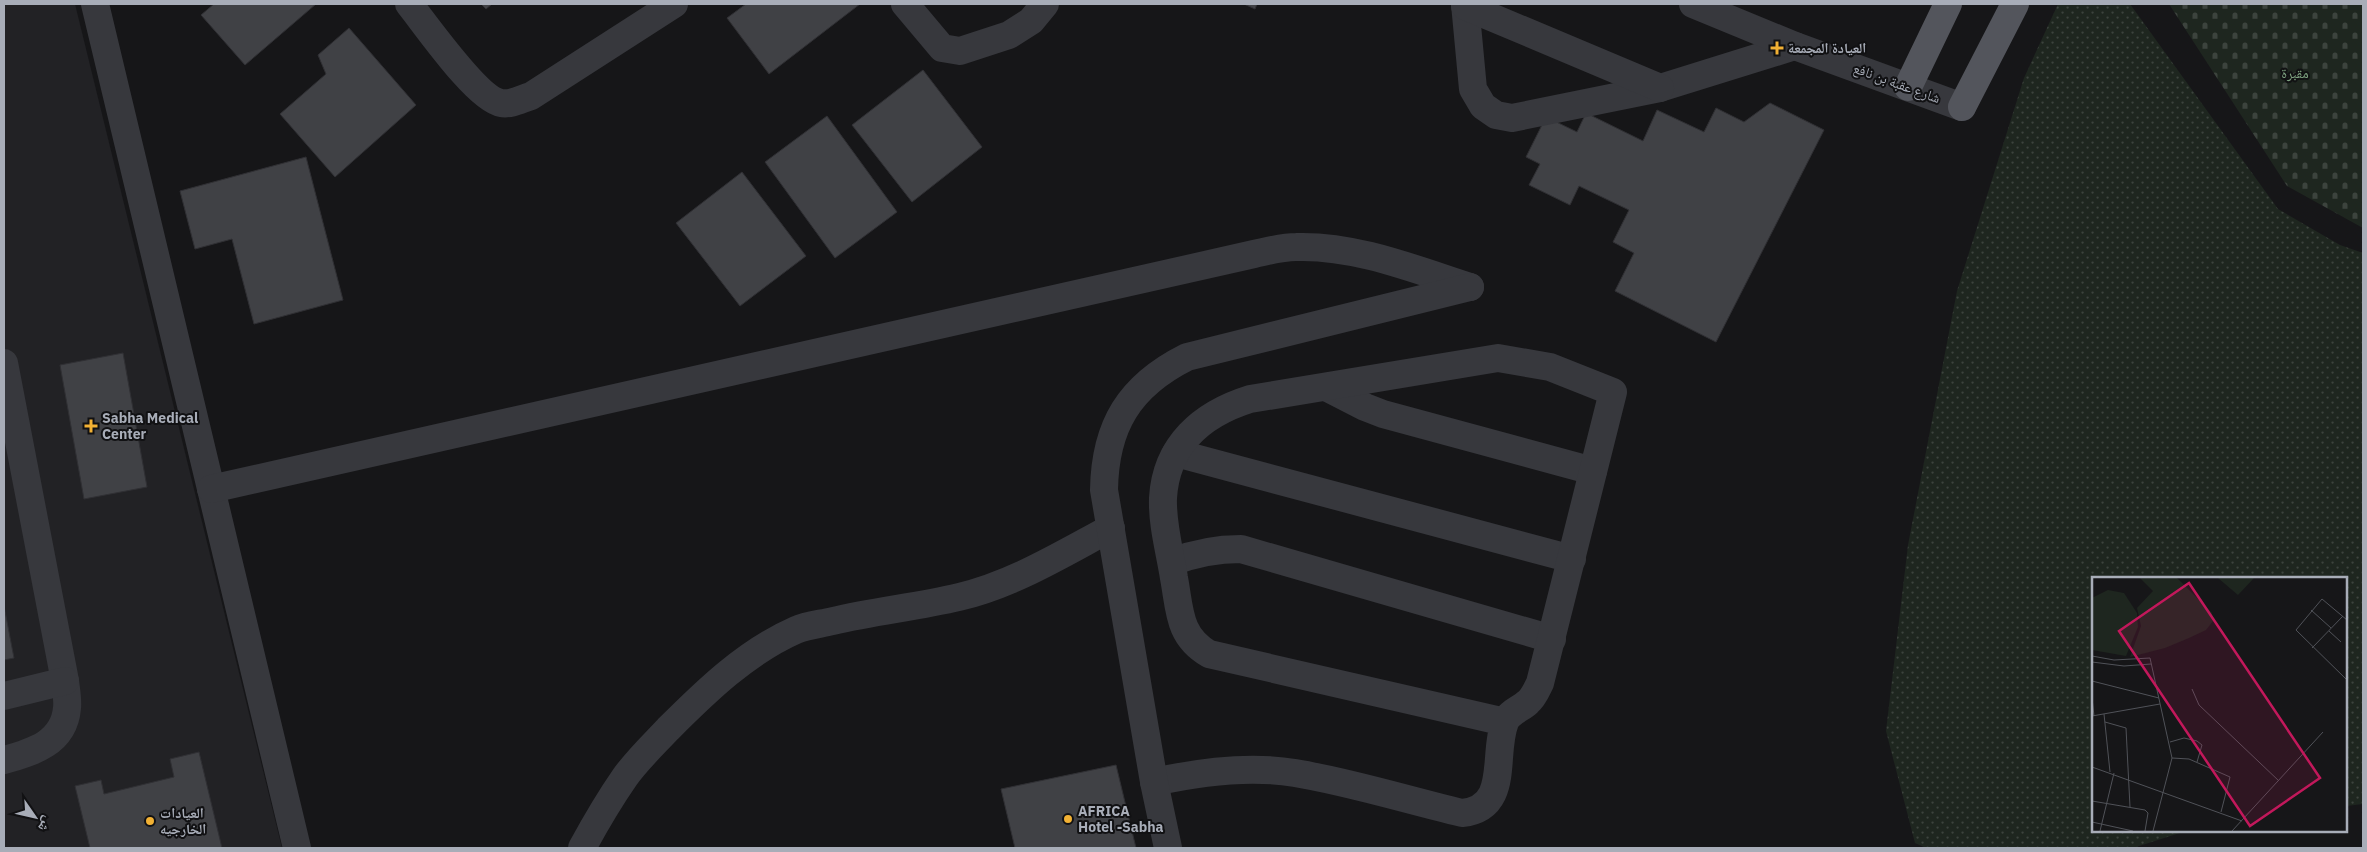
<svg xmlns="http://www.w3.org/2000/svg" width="2367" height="852" font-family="'IBM Plex Sans','Noto Naskh Arabic',sans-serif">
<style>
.built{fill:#222225}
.cemetery{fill:url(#cemetery-stones)}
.park{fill:url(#park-dots)}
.building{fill:#404145;stroke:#303034}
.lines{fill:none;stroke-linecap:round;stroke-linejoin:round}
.minor{stroke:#37383d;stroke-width:28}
.major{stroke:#53555c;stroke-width:28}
.poi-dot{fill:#f2b134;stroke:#111113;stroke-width:2}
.labels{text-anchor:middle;stroke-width:4;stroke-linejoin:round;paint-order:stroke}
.poi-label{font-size:14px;font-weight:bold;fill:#a8adb8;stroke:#111113;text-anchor:start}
.park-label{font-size:14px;fill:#7fa381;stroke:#111113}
.street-label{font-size:14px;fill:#a8adb8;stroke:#111113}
.inset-road{fill:none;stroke:#505258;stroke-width:1}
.view{fill:#c2185b;fill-opacity:0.15;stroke:#c2185b;stroke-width:2.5}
.inset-edge{fill:none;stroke:#a8adb8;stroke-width:2.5}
</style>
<defs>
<pattern id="cemetery-stones" width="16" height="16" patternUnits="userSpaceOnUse" patternTransform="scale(1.25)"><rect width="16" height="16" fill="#1e261f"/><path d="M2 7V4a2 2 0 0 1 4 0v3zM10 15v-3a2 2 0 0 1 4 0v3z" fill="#3c433d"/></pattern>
<pattern id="park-dots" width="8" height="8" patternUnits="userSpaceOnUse" patternTransform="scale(1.25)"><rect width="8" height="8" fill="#1e261f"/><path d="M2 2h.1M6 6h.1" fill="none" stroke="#3c433d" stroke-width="1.8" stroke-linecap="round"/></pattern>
</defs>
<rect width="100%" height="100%" fill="#161618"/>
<path class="built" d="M4 4H75L282 848H4Z"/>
<path class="cemetery" d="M2169 4H2363V228L2287 186Z"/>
<path class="park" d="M2058 4H2130L2278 209 2340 245 2363 253V804L2346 806V578H2093V831H2186L2133 848H1926L1915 843 1886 731 1908 545 1957 291 2024 78Z"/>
<g class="building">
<path d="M214 4H316L245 65 201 15Z"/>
<path d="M481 4H492L486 9Z"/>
<path d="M746 4H860L769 74 727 18Z"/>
<path d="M1244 4H1257L1255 9Z"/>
<path d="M349 28 416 105 335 177 280 114 326 74 318 55Z"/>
<path d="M923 70 982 147 912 202 852 125Z"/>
<path d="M1770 103 1824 130 1716 342 1615 291 1634 253 1613 242 1629 210 1579 186 1570 205 1529 185 1540 164 1526 157 1546 117 1577 132 1586 113 1643 141 1657 110 1704 132 1716 108 1744 122Z"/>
<path d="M827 116 897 212 835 258 765 162Z"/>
<path d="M306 157 343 300 254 324 232 239 195 249 180 191Z"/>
<path d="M742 172 806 256 740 306 676 223Z"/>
<path d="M123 353 147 487 84 499 60 365Z"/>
<path d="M4 606 14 658 4 660Z"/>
<path d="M199 752 222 848H90L75 786 101 780 104 794 174 777 170 759Z"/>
<path d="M1116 765 1136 848H1015L1001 789Z"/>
</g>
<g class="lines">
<g class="minor">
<path d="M95 4 297 848"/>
<path d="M409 4C426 25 477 99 501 103 511 105 521 99 531 96L674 4"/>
<path d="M905 4 942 48 960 51 1009 35 1031 21 1045 4"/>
<path d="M1465 4 1473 89 1483 106 1496 115 1512 118 1660 88 1795 46"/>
<path d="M1693 4 1795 46 1962 107"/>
<path d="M1465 6 1660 88"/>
<path d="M4 363 65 681C66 690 68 700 67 708 64 743 33 752 4 760"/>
<path d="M1326 387 1365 407 1383 414 1593 471"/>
<path d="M1176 453 1572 559"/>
<path d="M211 489 1254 254C1268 251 1282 247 1296 247 1355 245 1414 269 1470 287"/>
<path d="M1172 562C1195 553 1216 549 1241 549L1552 639"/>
<path d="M4 696 65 681"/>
<path d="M1154 782C1199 772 1248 765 1295 773 1350 782 1407 800 1462 813 1511 808 1492 754 1505 722 1509 712 1521 709 1528 702 1534 697 1537 689 1540 683L1613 392 1550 367 1498 358 1250 399C1202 414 1166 445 1163 498 1162 525 1170 552 1174 578 1180 610 1178 636 1209 654L1505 722"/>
<path d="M582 848C595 824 609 800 625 777 637 760 654 744 668 729 706 691 746 652 796 630 807 625 821 624 833 621 875 611 917 607 959 597 1014 584 1062 554 1111 528"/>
<path d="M1168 848 1154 782 1104 490C1105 426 1129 386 1187 357L1470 287"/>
</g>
<g class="major">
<path d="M1908 87 1948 4"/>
<path d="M1962 107 2015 4"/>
</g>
</g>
<g class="poi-dot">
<path d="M1774.5 40.5h5v5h5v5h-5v5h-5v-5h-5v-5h5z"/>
<path d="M88.5 418.5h5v5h5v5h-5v5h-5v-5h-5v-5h5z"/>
<circle cx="1068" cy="819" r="5"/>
<circle cx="150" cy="821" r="5"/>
</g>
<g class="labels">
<g class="poi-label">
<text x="1788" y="53">العيادة المجمعة</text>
<text x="102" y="423">Sabha Medical<tspan x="102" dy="16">Center</tspan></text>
<text x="1078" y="816">AFRICA<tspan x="1078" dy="16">Hotel -Sabha</tspan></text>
<text x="160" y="818">العيادات<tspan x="160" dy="16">الخارجيه</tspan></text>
</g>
<g class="park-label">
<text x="2295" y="78">مقبرة</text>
</g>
<g class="street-label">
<text transform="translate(1897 83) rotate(20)" y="5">شارع عقبة بن نافع</text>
</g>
</g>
<g transform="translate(2092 577)">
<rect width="255" height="255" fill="#161618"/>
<path d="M16 13 32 16 45 36 46 50 34 79 0 73V21Z" fill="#1e261f"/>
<path d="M48 1H85L120 36 121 44 114 53 97 61 73 71 38 80 49 49 45 31 61 14ZM126 1H162L146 18Z" fill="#1e261f"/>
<path class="inset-road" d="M219 33 239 51M237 54 249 65M220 71 251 39M0 79 22 83 58 81M58 81 80 181 61 254M0 85 32 89 59 87M254 102 204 53 230 22 255 43M0 104 67 121M100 112 107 128 187 204M0 121 2 139M12 137 18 195M0 139 68 127M13 145 34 151 38 230M78 165 92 161 105 164 110 168 105 185M80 181 97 182 138 200 129 235M0 190 150 244M0 224 53 233 56 236 53 254M0 245 41 254M8 254 22 196M140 254 231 155"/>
<path class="view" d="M97 6 228 201 158 249 27 54Z"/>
<rect width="255" height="255" class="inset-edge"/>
</g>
<rect width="2367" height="852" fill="none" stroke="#a8adb8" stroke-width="10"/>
<g transform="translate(35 817) rotate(124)" stroke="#111113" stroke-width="4" paint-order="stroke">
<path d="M0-4L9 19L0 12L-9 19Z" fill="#a8adb8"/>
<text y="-8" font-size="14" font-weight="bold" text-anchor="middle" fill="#a8adb8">ش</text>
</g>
</svg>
